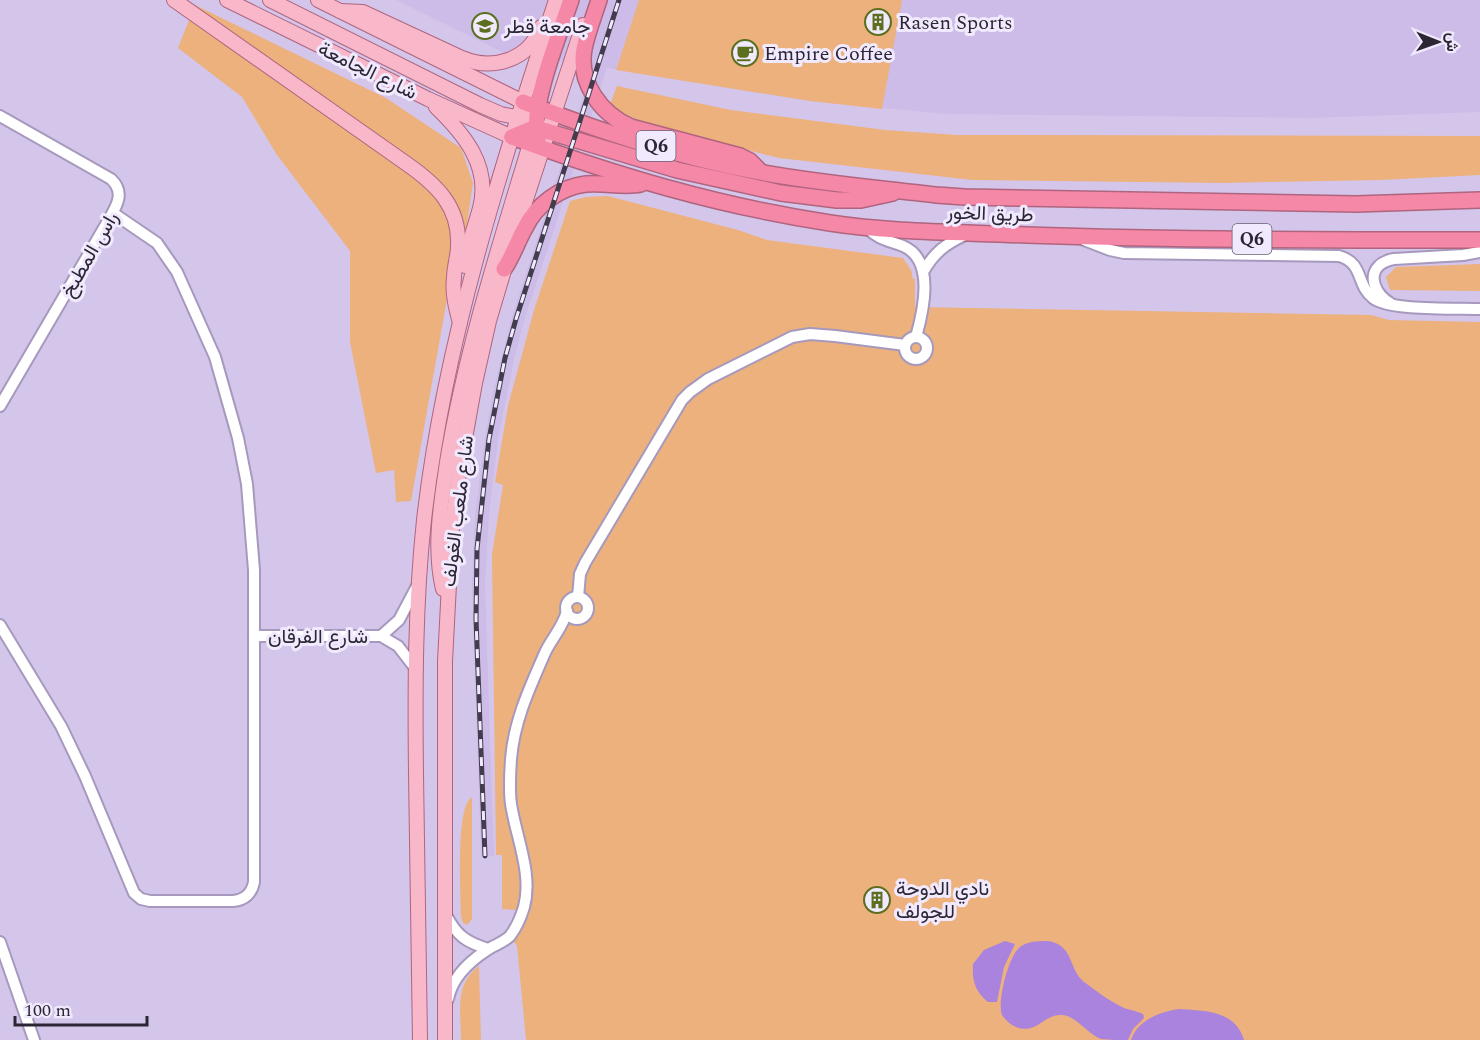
<svg xmlns="http://www.w3.org/2000/svg" width="1480" height="1040" font-family="Spectral,Vazirmatn,serif">
<style>
.built{fill:#cdbce8}
.green{fill:#ecb17d}
.water{fill:#aa83de}
.lines{fill:none;stroke-linecap:round;stroke-linejoin:round}
.minor-casing{stroke:#a699bd;stroke-width:14}
.major-casing{stroke:#af657f;stroke-width:16}
.highway-casing{stroke:#af657f;stroke-width:18}
.minor{stroke:#fff;stroke-width:10}
.major{stroke:#f9b7ca;stroke-width:14}
.highway{stroke:#f587a7;stroke-width:15}
.rail-casing{stroke:#433c4d;stroke-width:5}
.rail{stroke:#f1eafe;stroke-width:3;stroke-dasharray:9;stroke-linecap:butt}
.labels{text-anchor:middle;stroke-width:6;stroke-linejoin:round;paint-order:stroke}
.shield{fill:#f1eafe;stroke:#676171;stroke-width:1.5}
.shield-label{font-size:18px;font-weight:bold;fill:#2c2634}
.poi-label{font-size:20px;fill:#2c2634;stroke:#f1eafe;text-anchor:start}
.street-label{font-size:20px;fill:#2c2634;stroke:#f1eafe}
</style>
<rect width="100%" height="100%" fill="#d4c6eb"/>
<path class="built" d="M396 0H1480V112L1310 118 946 114 810 101 607 68 524 321 514 360 498 440 489 515 485 584 494 856H481L472 584 475 514 485 438 492 397 512 317 593 66 510 52 508 55Z"/>
<g class="green">
<path d="M639 0H902L882 109 810 101 616 70Z"/>
<path d="M195 5 386 98 461 148 473 183 467 224 447 299 411 501 396 502 394 470 376 473 350 342V251L277 155 242 97 178 48Z"/>
<path d="M617 86 731 110 885 130 957 135 1480 136V175L1381 180 1221 183 972 180 779 158 654 127 609 107Z"/>
<path d="M608 196 738 230 767 240 903 258 911 270 913 279H915V307L1371 315 1389 320 1480 322V1040H526L517 946 507 932 516 917 517 910 502 909V855H496L492 555 503 485 495 482 508 406 534 310 570 201 586 197Z"/>
<path d="M1480 264V291L1390 290 1386 277 1396 267Z"/>
<path d="M472 797V919L467 925 463 923 461 916C461 894 455 807 472 797Z"/>
<path d="M479 966 481 1040H461C461 1012 454 984 479 966Z"/>
</g>
<g class="water">
<path d="M1005 941 1015 944 1004 967 997 1002H988C975 991 972 981 973 964L984 950Z"/>
<path d="M1048 941C1075 946 1067 967 1084 982 1095 990 1108 1000 1120 1006 1127 1010 1135 1010 1143 1014L1144 1018 1133 1029 1128 1040C1120 1040 1108 1040 1101 1039 1087 1034 1077 1016 1062 1015 1042 1014 1036 1038 1012 1025 1009 1023 1004 1018 1002 1015 997 1002 1008 959 1018 949 1025 941 1038 941 1048 941Z"/>
<path d="M1179 1009C1205 1011 1235 1010 1244 1040H1131C1138 1020 1159 1012 1179 1009Z"/>
</g>
<g class="lines">
<defs>
<g id="minor">
<path d="M0 116 111 179C126 193 116 207 108 221L0 406"/>
<path d="M866 227C879 240 887 240 903 246 936 260 923 312 916 337"/>
<path d="M1084 240 1110 250 1124 253 1339 256C1364 263 1356 285 1373 298 1389 311 1457 308 1480 309"/>
<path d="M923 272C934 253 945 244 965 235"/>
<path d="M1390 303C1369 290 1366 264 1394 259L1463 255 1480 252"/>
<circle cx="916" cy="348" r="11"/>
<path d="M578 597 580 574 585 563 682 400 690 392 708 379 792 337 810 334 835 336 905 345"/>
<circle cx="577" cy="608" r="11"/>
<path d="M0 625 61 726 85 776 134 893 141 899 150 901H233C245 900 252 893 254 882V570L247 484 238 438 215 357 177 272 157 243 113 213"/>
<path d="M254 636H381L398 646 415 668"/>
<path d="M381 636 399 620 417 586"/>
<path d="M446 915C457 936 466 942 488 949"/>
<path d="M0 942 34 1040"/>
<path d="M448 999C452 978 470 961 487 950 494 945 503 943 510 936 516 928 521 917 524 907 533 874 516 837 511 804 509 790 510 774 511 759 514 722 529 689 544 655 550 640 563 628 567 611"/>
</g>
<g id="major">
<path d="M174 0 407 164C437 185 460 207 458 246 458 256 454 267 454 278 452 293 456 308 460 323"/>
<path d="M227 0 428 99 512 137"/>
<path d="M270 0 480 105 501 114 525 119"/>
<path d="M318 0 523 102"/>
<path d="M340 11 363 12 462 58C493 71 529 60 541 27"/>
<path d="M436 107C464 134 491 166 480 208 475 227 467 246 465 266"/>
<path d="M443 589C433 547 441 504 447 462 465 353 498 249 530 144 533 129 529 114 523 102"/>
<path d="M420 1040C419 951 417 863 416 774 415 689 415 604 424 520 444 343 501 168 556 0"/>
<path d="M445 1040V661L452 527 460 466 475 383 489 321 516 230 583 25"/>
</g>
<g id="highway">
<path d="M599 0C594 16 587 33 584 49 578 83 601 114 631 127L740 156 750 161 759 170"/>
<path d="M523 102C600 131 678 157 759 172 817 183 878 188 936 195L965 197 1356 204 1480 200"/>
<path d="M512 137C617 176 719 206 830 223 895 233 961 232 1026 235 1177 240 1329 240 1480 240"/>
<path d="M512 137 531 129 543 130 677 170 781 193 837 200H861L893 193"/>
<path d="M538 139C529 107 560 33 571 0"/>
<path d="M504 269C513 256 517 242 525 228 536 205 560 187 586 184 605 182 623 188 641 184"/>
</g>
</defs>
<use href="#minor" class="minor-casing"/>
<use href="#major" class="major-casing"/>
<use href="#highway" class="highway-casing"/>
<use href="#minor" class="minor"/>
<use href="#major" class="major"/>
<use href="#highway" class="highway"/>
<defs>
<path id="rail" d="M485 856 476 619 477 549 489 439 505 358 516 319 619 0"/>
</defs>
<use href="#rail" class="rail-casing"/>
<use href="#rail" class="rail"/>
</g>
<defs>
<symbol id="building-ring" viewBox="-11 -11 22 22"><circle r="9.5" fill="#f1eafe" stroke="#5b6f1e" stroke-width="1.5"/><path d="M-4-6H4V6H1V3H-1V6H-4ZM-2.5-4.3h1.7v1.8h-1.7ZM.8-4.3h1.7v1.8H.8ZM-2.5-1h1.7V.8h-1.7ZM.8-1h1.7V.8H.8Z" fill="#5b6f1e"/></symbol>
<symbol id="university-ring" viewBox="-11 -11 22 22"><circle r="9.5" fill="#f1eafe" stroke="#5b6f1e" stroke-width="1.5"/><path d="M0-5L7-2L0 1L-7-2ZM-4 1L0 2.5L4 1V4Q0 6-4 4Z" fill="#5b6f1e"/></symbol>
<symbol id="cafe-ring" viewBox="-11 -11 22 22"><circle r="9.5" fill="#f1eafe" stroke="#5b6f1e" stroke-width="1.5"/><path d="M-5.5-4.5H6V0H3Q3 3.5 0 3.5H-2.5Q-5.5 3.5-5.5 0ZM3-3.2v2h1.7v-2ZM-6 4.5H4V6H-6Z" fill="#5b6f1e"/></symbol>
</defs>
<g fill-rule="evenodd">
<use href="#building-ring" x="863" y="7" width="30" height="30"/>
<use href="#university-ring" x="470" y="11" width="30" height="30"/>
<use href="#cafe-ring" x="730" y="38" width="30" height="30"/>
<use href="#building-ring" x="862" y="885" width="30" height="30"/>
</g>
<g class="labels">
<g class="shield">
<rect x="636.5" y="131" width="39" height="30" rx="4.5"/>
<rect x="1232.5" y="224" width="39" height="30" rx="4.5"/>
</g>
<g class="shield-label">
<text x="656" y="152">Q6</text>
<text x="1252" y="245">Q6</text>
</g>
<g class="poi-label">
<text x="898" y="29">Rasen Sports</text>
<text x="504" y="33">جامعة قطر</text>
<text x="764" y="60">Empire Coffee</text>
<text x="896" y="895">نادي الدوحة<tspan x="896" dy="23">للجولف</tspan></text>
</g>
<g class="street-label">
<text transform="translate(368 70) rotate(26)" y="7">شارع الجامعة</text>
<text transform="translate(990 213) rotate(2)" y="7">طريق الخور</text>
<text transform="translate(89 254) rotate(-60)" y="7">راس المطبخ</text>
<text transform="translate(457 511) rotate(-83)" y="7">شارع ملعب الغولف</text>
<text x="318" y="643">شارع الفرقان</text>
</g>
</g>
<g transform="translate(1438 42) rotate(91)" stroke="#f1eafe" stroke-width="4.5" paint-order="stroke">
<path d="M0-4.5L10 22L0 15L-10 22Z" fill="#2c2634"/>
<text y="-9" font-size="16" font-weight="bold" text-anchor="middle" fill="#2c2634">ش</text>
</g>
<path d="M15 1016v9h132v-9" fill="none" stroke="#2c2634" stroke-width="3"/>
<text x="24" y="1016" font-size="18" fill="#2c2634" stroke="#f1eafe" stroke-width="4.5" paint-order="stroke">100 m</text>
</svg>
